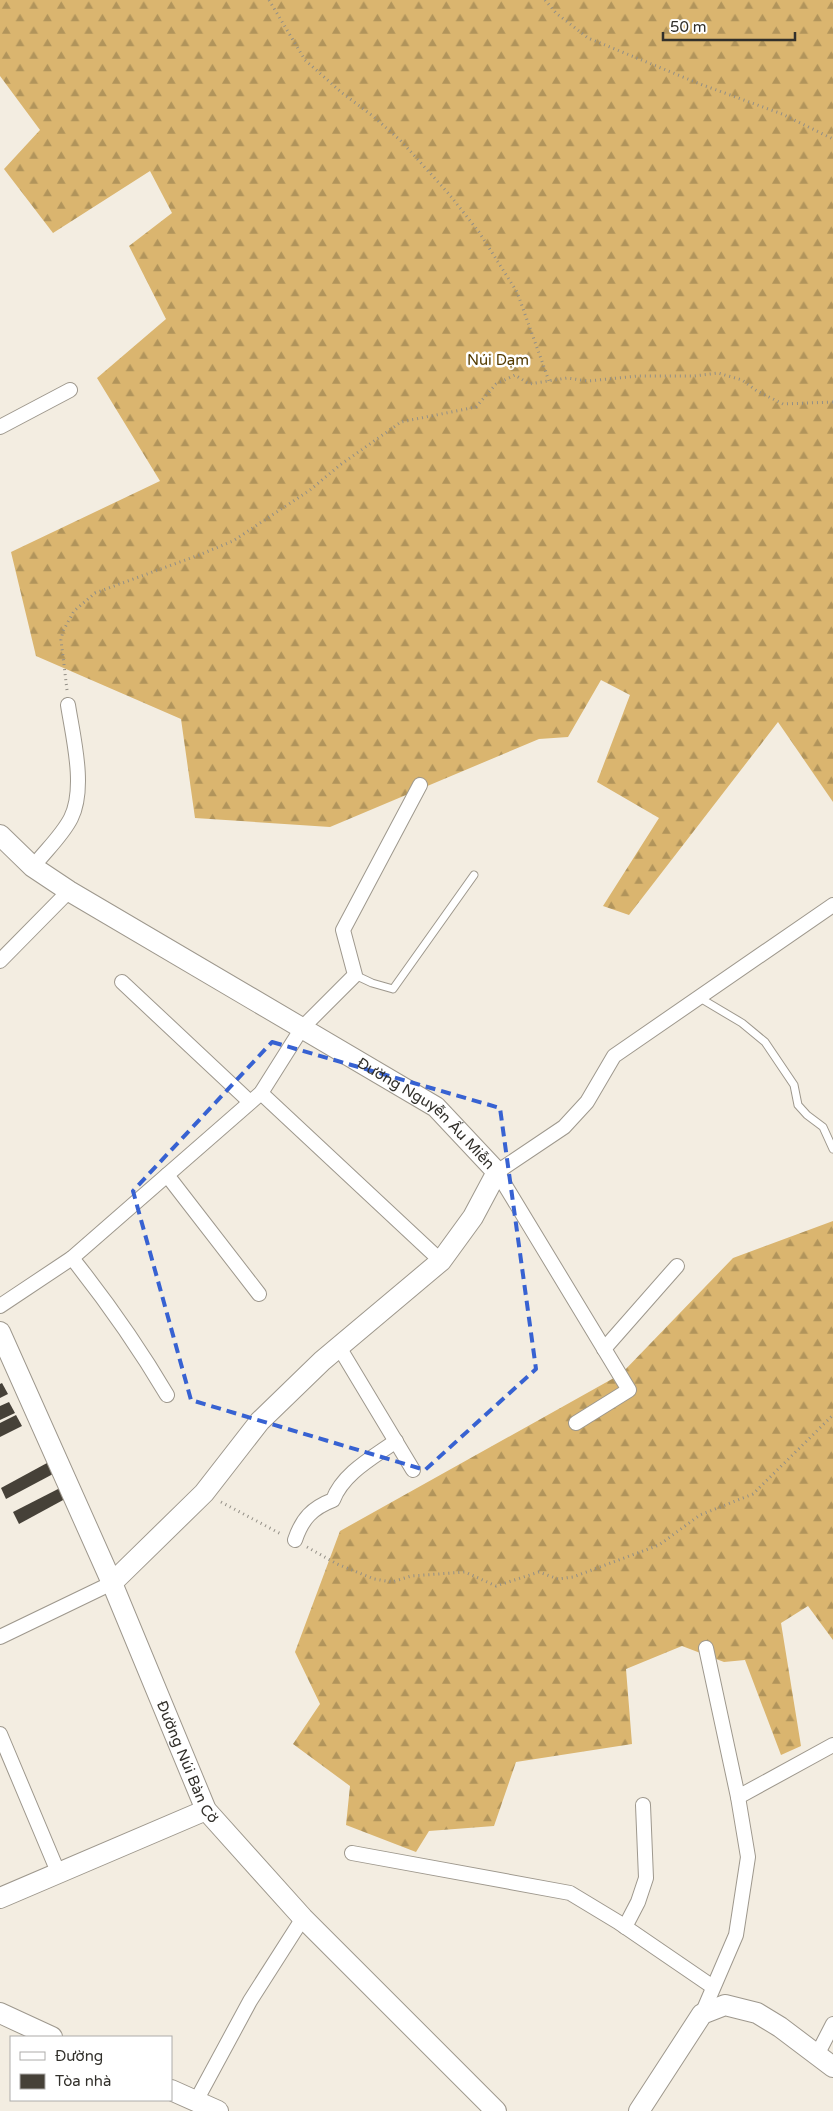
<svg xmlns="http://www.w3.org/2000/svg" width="833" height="2111" font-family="'Varela Round',sans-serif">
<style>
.forest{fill:url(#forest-firs)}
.building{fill:#464138}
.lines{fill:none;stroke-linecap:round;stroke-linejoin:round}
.lane-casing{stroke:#9e988d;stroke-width:9}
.street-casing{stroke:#9e988d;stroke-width:16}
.secondary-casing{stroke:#9e988d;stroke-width:22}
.path{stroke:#938f86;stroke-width:3;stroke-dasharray:1 4;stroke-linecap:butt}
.lane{stroke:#fff;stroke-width:7}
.street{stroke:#fff;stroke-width:14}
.secondary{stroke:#fff;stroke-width:20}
.marked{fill:none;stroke:#3762d2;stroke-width:4;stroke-dasharray:10 6;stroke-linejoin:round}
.labels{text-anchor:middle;stroke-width:5;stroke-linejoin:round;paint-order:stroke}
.park-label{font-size:15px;fill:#543b00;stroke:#fff}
.street-label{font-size:15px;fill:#32302b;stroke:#fff}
</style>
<defs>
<pattern id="forest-firs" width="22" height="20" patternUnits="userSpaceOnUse" patternTransform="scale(1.25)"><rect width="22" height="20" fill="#dab56f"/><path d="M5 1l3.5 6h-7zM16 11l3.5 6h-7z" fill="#b1945b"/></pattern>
</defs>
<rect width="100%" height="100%" fill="#f3ede1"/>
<g class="forest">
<path d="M0 0H833V802L778 722 629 915 603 906 659 818 597 782 630 695 601 680 568 737 539 739 330 827 195 818 181 719 36 656 11 552 160 481 97 378 166 319 129 246 172 213 150 171 53 233 4 169 40 130 0 76Z"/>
<path d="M833 1221V1640L808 1606 781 1623 801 1746 781 1755 745 1660 724 1662 682 1646 626 1669 632 1744 516 1762 494 1826 429 1831 416 1852 346 1825 350 1786 293 1744 320 1704 295 1652 340 1531 621 1374 733 1258Z"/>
</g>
<g class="building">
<path d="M2 1383 8 1394 0 1398V1384Z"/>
<path d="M9 1402 15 1413 0 1420V1406Z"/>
<path d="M16 1415 22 1426 0 1437V1423Z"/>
<path d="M47 1463 53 1474 6 1499 1 1488Z"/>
<path d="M60 1488 65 1499 19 1524 13 1512Z"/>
</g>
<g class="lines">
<defs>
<g id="lane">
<path d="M355 975 372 983 393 989 474 875"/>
<path d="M700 998 742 1023 765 1042 794 1085 798 1105 807 1115 823 1127 833 1149"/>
</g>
<g id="street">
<path d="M0 427 70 390"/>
<path d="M33 867C45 851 62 836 71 818 86 788 73 737 68 705"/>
<path d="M0 961 69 891"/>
<path d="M122 982 250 1102"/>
<path d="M261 1093 441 1261"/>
<path d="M167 1175 259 1294"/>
<path d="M72 1258C107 1302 138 1346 167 1395"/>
<path d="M0 1306 72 1258 261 1093 302 1028 355 975 343 930 420 785"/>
<path d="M339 1347 413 1470"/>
<path d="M604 1349 677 1266"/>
<path d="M576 1423 629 1390 497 1172 564 1127 587 1102 614 1056 833 905"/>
<path d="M295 1540C302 1519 312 1508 333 1500 343 1473 374 1457 396 1441"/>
<path d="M0 1637 112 1583"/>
<path d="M0 1734 58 1872"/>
<path d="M738 1797 833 1745"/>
<path d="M352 1853 570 1893 618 1922 713 1987"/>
<path d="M625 1927 638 1902 646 1878 643 1805"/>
<path d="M702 2014 736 1935 748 1857 738 1797 706 1648"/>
<path d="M817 2055 833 2024"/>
<path d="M196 2101 250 2001 303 1918"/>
</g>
<g id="secondary">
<path id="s1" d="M0 835 33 867 69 891 436 1107 497 1172 473 1217 441 1261 322 1361 260 1421 204 1493 112 1583"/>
<path id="s2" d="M0 1332 112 1583 206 1810 303 1918 496 2111"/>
<path d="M0 1898 206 1810"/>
<path d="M0 2013 52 2037"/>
<path d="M171 2090 218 2111"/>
<path d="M639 2111 702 2014 725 2005 757 2013 780 2027 833 2067"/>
</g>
</defs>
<use href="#lane" class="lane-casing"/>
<use href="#street" class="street-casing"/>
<use href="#secondary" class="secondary-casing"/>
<g class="path">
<path d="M269 0 305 60 341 92 374 117 401 141 449 194 479 232 517 292 549 381"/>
<path d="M545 0 556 13 588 38 700 84 782 114 833 139"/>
<path d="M67 690 61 640 63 631 74 611 95 593 199 555 233 541 310 490 340 465 401 422 476 407 496 384 515 375 529 384 567 378 588 381 638 376H694L718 373 742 380 757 391 783 404 833 402"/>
<path d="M221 1502 281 1534"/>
<path d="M307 1547 337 1564 374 1579 392 1582 411 1576 465 1572 496 1586 539 1572 558 1579 573 1577 659 1545 700 1515 753 1494 833 1415"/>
</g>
<use href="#lane" class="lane"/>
<use href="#street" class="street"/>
<use href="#secondary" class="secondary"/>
</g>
<path class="marked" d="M272 1042 500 1108 536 1369 425 1470 191 1400 133 1191Z"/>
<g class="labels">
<g class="park-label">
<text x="498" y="365">Núi Dạm</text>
</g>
<g class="street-label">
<text dy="5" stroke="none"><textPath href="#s1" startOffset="511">Đường Nguyễn Ấu Miễn</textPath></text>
<text dy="5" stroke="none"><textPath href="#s2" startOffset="469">Đường Núi Bàn Cờ</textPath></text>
</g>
</g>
<rect x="10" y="2036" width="162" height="65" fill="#ffffff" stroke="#adacaa"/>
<rect x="20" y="2052" width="25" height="8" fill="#ffffff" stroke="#adacaa"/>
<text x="55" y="2061" font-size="15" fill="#32302b">Đường</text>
<rect x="20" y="2074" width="25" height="15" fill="#464138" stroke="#adacaa"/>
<text x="55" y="2086" font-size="15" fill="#32302b">Tòa nhà</text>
<path d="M663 32v8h132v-8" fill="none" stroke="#32302b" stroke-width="2.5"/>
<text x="670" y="32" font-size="15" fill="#32302b" stroke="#ffffff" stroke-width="4" paint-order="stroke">50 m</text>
</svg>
